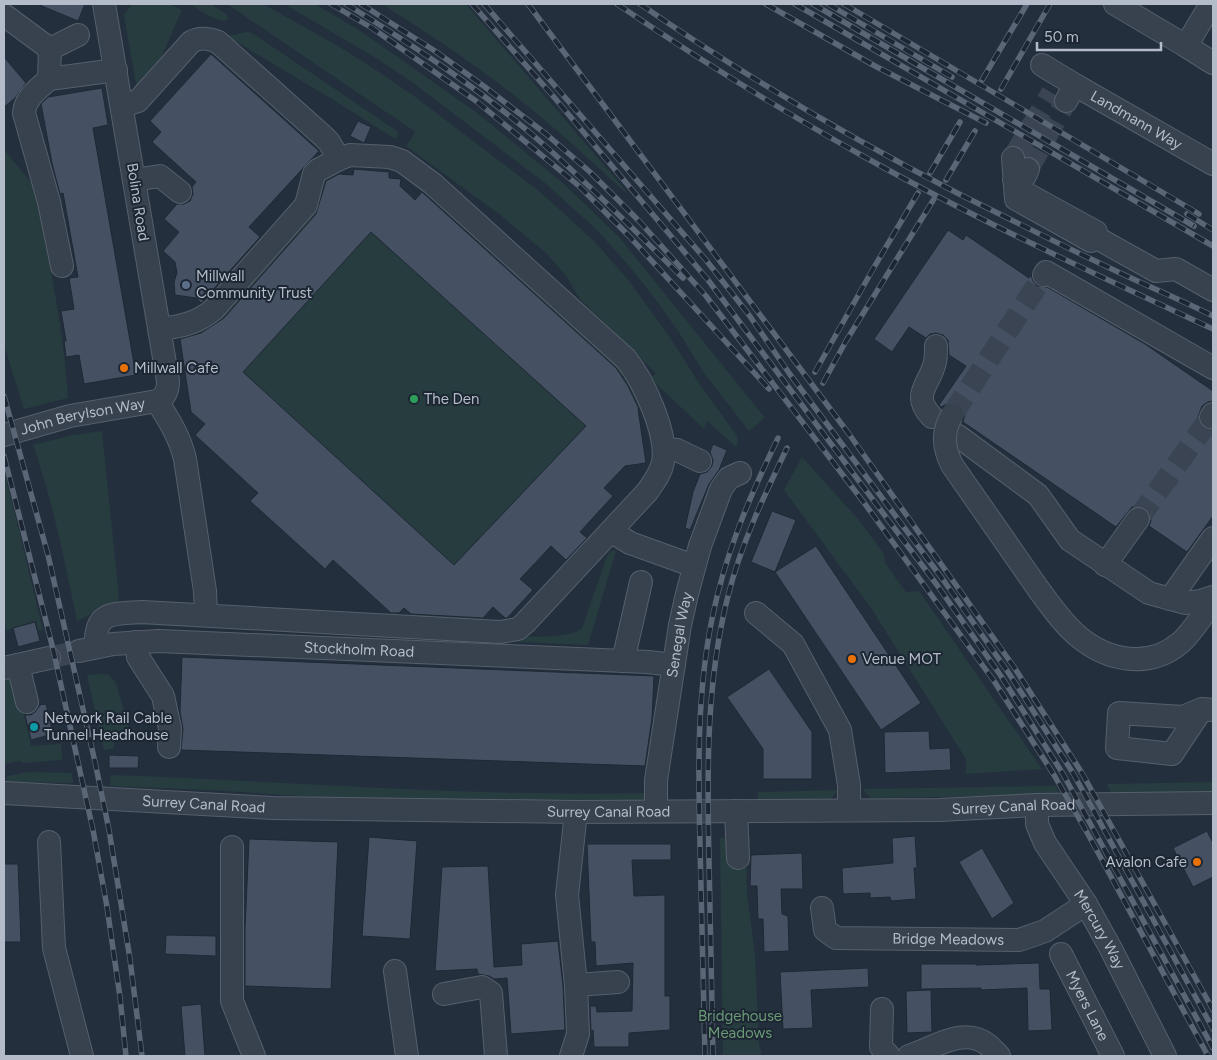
<svg xmlns="http://www.w3.org/2000/svg" width="1217" height="1060" font-family="Figtree,sans-serif">
<style>
.green{fill:#263c3f}
.building{fill:#455162;stroke:#1f2835;fill-rule:evenodd}
.lines{fill:none;stroke-linecap:round;stroke-linejoin:round}
.minor-tunnel{stroke:#3a4453;stroke-width:22;stroke-dasharray:22 11;stroke-linecap:butt}
.minor-casing{stroke:#565f6c;stroke-width:24}
.minor{stroke:#38414e;stroke-width:22}
.rail-casing{stroke:#5a6575;stroke-width:5.5}
.rail{stroke:#1d2633;stroke-width:4;stroke-dasharray:11;stroke-linecap:butt}
.minor-bridge-casing{stroke:#565f6c;stroke-width:24;stroke-linecap:butt}
.minor-bridge{stroke:#38414e;stroke-width:22}
.service-dot{fill:#5c6f8a;stroke:#1d2633;stroke-width:2}
.food-dot{fill:#e8710a;stroke:#1d2633;stroke-width:2}
.leisure-dot{fill:#2e9e5b;stroke:#1d2633;stroke-width:2}
.culture-dot{fill:#0f9aa8;stroke:#1d2633;stroke-width:2}
.labels{text-anchor:middle;stroke-width:4;stroke-linejoin:round;paint-order:stroke}
.street-label{font-size:15px;fill:#b4bcc9;stroke:#1d2633}
.poi-label{font-size:15px;fill:#b4bcc9;stroke:#1d2633;text-anchor:start}
.park-label{font-size:15px;fill:#6b9a76;stroke:#1d2633}
</style>
<rect width="100%" height="100%" fill="#242f3e"/>
<g class="green">
<path d="M132 4H169L182 10 159 62 137 90 124 15Z"/>
<path d="M190 4H211L227 15 228 20C216 23 200 10 190 4Z"/>
<path d="M227 4H263L338 46 373 68 414 96 539 191 595 242 629 281 669 336 697 380 737 436 738 442 736 447 707 421 704 429 650 378 656 373 579 298 567 277 546 253 499 214 406 146 415 133 414 131Z"/>
<path d="M284 4H315L362 32 476 112 563 183 619 237 765 418 749 431 704 373 678 331 656 300 630 267 598 231 577 212 545 183 412 82 376 58Z"/>
<path d="M382 4H466L627 192 626 193C591 161 557 129 520 100 476 65 429 34 382 4Z"/>
<path d="M247 32 252 33 397 131 398 136 395 139 340 104 227 36Z"/>
<path d="M4 150 33 184 37 196C49 263 64 330 68 398L24 409 4 345Z"/>
<path d="M354 169 389 172V178L401 179 400 192 414 200 422 192 624 373 622 376 637 389 639 409 625 411 629 461 521 579 533 590 506 619 493 607 481 620 416 619 404 608 395 617 333 560 325 569 250 501 258 492 195 435 205 424 191 412 180 336 195 334 326 191 323 187 324 173 353 175Z"/>
<path d="M102 431 119 598 118 601 77 621C65 562 53 502 33 445L73 435Z"/>
<path d="M802 457 858 519 884 554 885 563 906 592 919 591 1042 769 966 774V759L871 608 784 490Z"/>
<path d="M4 469 43 630H38L36 621 12 628 7 631 4 624Z"/>
<path d="M611 551H616L588 645 121 624V619L522 637C536 636 574 638 582 628L607 556Z"/>
<path d="M102 674 109 675 116 683 132 739H114V748L104 750 87 675Z"/>
<path d="M16 677 31 746 61 744 62 760 24 763 20 761 4 764V680Z"/>
<path d="M28 772 72 773 73 783 6 782 7 776Z"/>
<path d="M111 775C289 781 468 797 647 793V799L639 803 363 800 209 790 110 786Z"/>
<path d="M1213 782V789L1209 793H1111L1107 784Z"/>
<path d="M1056 786 1060 795 870 798 863 789Z"/>
<path d="M838 790 831 799 758 800V792Z"/>
<path d="M750 837 749 865H746L747 893 755 955 759 1044 762 1056H723L720 838Z"/>
</g>
<g class="building">
<path d="M37 4H85L78 21Z"/>
<path d="M211 54 319 151 249 227 260 237 201 303 196 298 175 295 174 282 177 273 175 262 163 251 179 232 164 219 177 204H184L190 201 193 194 192 187 196 182 152 142 161 132 150 121Z"/>
<path d="M4 57 26 83 15 98 4 107Z"/>
<path d="M102 88 108 125 93 128 136 375 84 384 79 355 66 357 64 341H66L61 311 74 309 69 278 78 277 63 193 60 194 52 163 41 104 48 97Z"/>
<path d="M358 121 371 127 364 143 350 136Z"/>
<path d="M354 169 389 172V178L401 179 400 186 415 200 422 192 616 368 628 386 639 409H638L646 463 625 466 604 488 613 496 580 532 587 538 566 560 551 546 520 579 533 590 507 618H505L493 607 483 618 411 614 404 608 399 613H391L333 560 325 569 250 501 258 493 195 435 205 424 191 412 180 339 201 333 224 318 316 214 326 181 339 174 353 175ZM371 232 586 426 454 565 243 372Z"/>
<path d="M948 230 963 240 966 235 1029 278 1031 275 1033 281 1037 286 1047 287 1145 344 1213 391V401L1208 402 1202 406 1198 417 1199 422 1203 428 1213 430V516L1187 552 1149 526 1151 521 1150 514 1145 508 1139 506 1132 507 1116 527 963 422 965 414 963 408 958 404 951 402 941 407 939 405 966 366 949 355 948 340 943 335 936 333 930 334 926 338 909 327 892 352 874 339Z"/>
<path d="M713 444 727 450 719 470 709 484 690 530 685 528 693 492 700 474 707 472 712 466 713 460 710 452Z"/>
<path d="M772 511 796 520 775 572 751 562Z"/>
<path d="M816 546 921 703 881 730 775 572Z"/>
<path d="M35 622 40 641 18 647 13 628Z"/>
<path d="M182 657 654 676 652 718 645 766 181 750 183 729 180 712Z"/>
<path d="M769 669 812 732V779H763V749L727 697Z"/>
<path d="M46 704 53 734 31 740 25 715H31L36 711 40 705Z"/>
<path d="M929 731 930 749 950 748 951 770 885 773 884 732Z"/>
<path d="M109 755 139 756 138 768H109Z"/>
<path d="M1207 831 1213 843V877L1193 887 1173 848Z"/>
<path d="M915 836 917 868H914L916 899 891 901 890 897 870 898V893L843 894 842 868 893 863 892 838Z"/>
<path d="M369 837 417 841 410 939 362 936Z"/>
<path d="M249 839 338 842 331 989 245 986V930Z"/>
<path d="M587 844H671V860H632L634 896 665 895V996H670V1030L629 1033V1047H594L593 1030 591 1031 590 1006H596L597 1012 632 1011 633 963 596 966 595 942H591Z"/>
<path d="M982 848 1014 903 992 919 959 862Z"/>
<path d="M802 853 803 889H781L782 914 788 916 789 951 764 952 763 919H758L757 886H750L751 855Z"/>
<path d="M4 864H18L21 942H4Z"/>
<path d="M488 866 494 967 522 965 521 944 558 941 563 986 565 1030 511 1034 507 978 494 979 489 976 478 974 477 969 435 971 442 867Z"/>
<path d="M166 935 216 936V956L165 954Z"/>
<path d="M1039 963 1040 989H1050L1052 1030 1028 1031 1027 988 981 990V988L921 989V964H976V965Z"/>
<path d="M868 968 869 987 811 990 813 1028 783 1029 780 972Z"/>
<path d="M931 990 932 1032 907 1033 906 991Z"/>
<path d="M201 1004 205 1056H185L181 1006Z"/>
</g>
<g class="lines">
<g class="minor-tunnel">
<path d="M1013 158 1052 93"/>
<path d="M1028 169 1066 101"/>
<path d="M952 415 1044 275"/>
<path d="M1138 519 1211 417"/>
<path d="M49 658 79 651"/>
</g>
<defs>
<g id="minor">
<path d="M1115 4 1186 46"/>
<path d="M1211 4 1186 46 1213 63"/>
<path d="M4 15 50 49"/>
<path d="M50 49 49 79C38 89 25 98 24 113L49 202 62 266"/>
<path d="M50 49 78 35"/>
<path d="M1042 65 1075 85"/>
<path d="M49 79 116 70"/>
<path id="s1" d="M1066 101 1075 85 1213 164"/>
<path d="M122 106 138 101 191 42C200 37 208 38 218 42L323 136 329 142 339 159"/>
<path d="M1013 158 1016 199 1091 241 1097 238 1096 232 1025 193 1014 180 1025 176 1028 169"/>
<path d="M134 180 160 176 180 192"/>
<path d="M1097 238 1156 271 1176 269 1213 290"/>
<path d="M1044 275 1046 272 1213 368"/>
<path d="M157 401C169 420 180 437 185 459L205 591 206 615"/>
<path d="M932 417C910 394 930 385 935 362 936 357 936 351 936 346"/>
<path d="M1211 417 1213 414"/>
<path id="s2" d="M4 435 70 416 157 401C166 397 168 390 168 381L104 4"/>
<path d="M958 436 1038 495 1070 540 1149 593 1185 603 1201 601 1213 597"/>
<path d="M664 449 677 450 700 461"/>
<path d="M611 531 630 543 694 566"/>
<path d="M1105 565 1138 519"/>
<path d="M1039 590C1051 606 1063 624 1079 637 1108 661 1149 669 1180 643 1192 633 1203 614 1213 601"/>
<path d="M1170 599 1213 538"/>
<path d="M756 613 793 644 840 730 849 785V810"/>
<path d="M136 642 138 657 163 696 170 728 169 747"/>
<path d="M96 647C94 611 112 614 142 612L500 632 518 629 525 623 647 492C654 482 661 473 663 462 668 433 643 380 626 359L433 184 402 161 390 157 350 155 339 159 318 170 314 174 306 205 214 309C198 323 180 327 159 329"/>
<path id="s3" d="M79 651 113 644 159 641 648 662 674 665"/>
<path d="M623 661 641 582"/>
<path d="M18 665 27 702"/>
<path d="M4 668 49 658"/>
<path d="M1202 709 1172 754 1117 748 1119 713 1183 717 1202 709 1213 710"/>
<path id="s4" d="M4 793 273 808 576 812 939 810 1037 805 1213 803"/>
<path id="s5" d="M1037 805V824L1045 843 1086 904 1111 949 1165 1056"/>
<path id="s6" d="M656 811V780L680 625 687 594 700 546 721 489 729 478 740 473"/>
<path d="M736 811 738 858"/>
<path d="M576 812 567 895 576 985 618 982"/>
<path d="M49 842 54 948 82 1056"/>
<path d="M232 847V1001L254 1056"/>
<path id="s7" d="M822 908 825 930 836 938 1019 940 1045 931 1086 904"/>
<path id="s8" d="M1061 954 1113 1056"/>
<path d="M395 971 407 1056"/>
<path d="M444 994 482 987 491 993 496 1056"/>
<path d="M882 1009 881 1047 889 1056"/>
<path d="M571 1056 578 1034 576 985"/>
<path d="M909 1056C932 1049 964 1025 988 1045 992 1048 995 1052 999 1056"/>
</g>
</defs>
<use href="#minor" class="minor-casing"/>
<use href="#minor" class="minor"/>
<defs>
<g id="rail">
<path d="M331 4 372 28 476 101 579 186 629 236 769 389"/>
<path d="M346 4C414 46 483 91 543 144 592 187 637 233 683 278"/>
<path d="M361 4 435 51 485 87 546 134 590 172 640 222 706 296 865 504 994 681 1054 775 1089 836 1208 1056"/>
<path d="M472 4 553 96 708 280 937 585 1001 676 1063 774 1213 1048"/>
<path d="M484 4 706 260 749 315 789 373 944 581 1008 672 1073 773 1213 1029"/>
<path d="M528 4 849 434 1014 667 1082 773 1213 1010"/>
<path d="M617 4C697 58 777 108 861 155 975 219 1095 274 1213 329"/>
<path d="M640 4C743 75 850 138 961 195 1012 220 1063 246 1114 270 1147 286 1181 300 1213 316"/>
<path d="M766 4 875 66 986 123"/>
<path d="M795 4 1213 246"/>
<path d="M813 4 1194 226"/>
<path d="M828 4 952 77"/>
<path d="M844 4 1199 214"/>
<path d="M982 80 1027 4"/>
<path d="M1001 89 1050 4"/>
<path d="M930 173 960 122"/>
<path d="M946 180 975 131"/>
<path d="M1187 214 1213 230"/>
<path d="M815 372 873 269 918 193"/>
<path d="M823 383 846 341 934 199"/>
<path d="M4 396 48 555 95 762 109 830 130 959 142 1056"/>
<path d="M4 456 53 649 93 830 107 907 120 997 126 1056"/>
<path d="M705 1056C704 986 701 915 700 845 698 769 697 693 712 619 725 554 749 498 778 438"/>
<path d="M713 1056C712 991 710 925 709 859 707 771 706 682 728 596 741 544 764 496 787 448"/>
</g>
</defs>
<use href="#rail" class="rail-casing"/>
<use href="#rail" class="rail"/>
<defs>
<path id="minor-bridge" d="M952 415C942 432 943 447 952 465L1039 590"/>
</defs>
<use href="#minor-bridge" class="minor-bridge-casing"/>
<use href="#minor-bridge" class="minor-bridge"/>
</g>
<circle class="service-dot" cx="186" cy="285" r="5"/>
<g class="food-dot">
<circle cx="124" cy="368" r="5"/>
<circle cx="852" cy="659" r="5"/>
<circle cx="1197" cy="862" r="5"/>
</g>
<circle class="leisure-dot" cx="414" cy="399" r="5"/>
<circle class="culture-dot" cx="34" cy="727" r="5"/>
<g class="labels">
<g class="street-label">
<text dy="5" stroke="none"><textPath href="#s1" startOffset="89">Landmann Way</textPath></text>
<text transform="translate(138 202) rotate(81)" y="5">Bolina Road</text>
<text dy="5" stroke="none"><textPath href="#s2" startOffset="81">John Berylson Way</textPath></text>
<text dy="5" stroke="none"><textPath href="#s6" startOffset="178">Senegal Way</textPath></text>
<text dy="5" stroke="none"><textPath href="#s3" startOffset="281">Stockholm Road</textPath></text>
<text dy="5" stroke="none"><textPath href="#s4" startOffset="200">Surrey Canal Road</textPath></text>
<text dy="5" stroke="none"><textPath href="#s4" startOffset="1010">Surrey Canal Road</textPath></text>
<text dy="5" stroke="none"><textPath href="#s4" startOffset="605">Surrey Canal Road</textPath></text>
<text dy="5" stroke="none"><textPath href="#s5" startOffset="142">Mercury Way</textPath></text>
<text dy="5" stroke="none"><textPath href="#s7" startOffset="148">Bridge Meadows</textPath></text>
<text dy="5" stroke="none"><textPath href="#s8" startOffset="58">Myers Lane</textPath></text>
</g>
<g class="poi-label">
<text x="196" y="281">Millwall<tspan x="196" dy="17">Community Trust</tspan></text>
<text x="134" y="373">Millwall Cafe</text>
<text x="424" y="404">The Den</text>
<text x="862" y="664">Venue MOT</text>
<text x="44" y="723">Network Rail Cable<tspan x="44" dy="17">Tunnel Headhouse</tspan></text>
<text x="1187" y="867" text-anchor="end">Avalon Cafe</text>
</g>
<g class="park-label">
<text x="740" y="1021">Bridgehouse<tspan x="740" dy="17">Meadows</tspan></text>
</g>
</g>
<rect width="1217" height="1060" fill="none" stroke="#b4bcc9" stroke-width="10"/>
<path d="M1037 42v8h124v-8" fill="none" stroke="#b4bcc9" stroke-width="2.5"/>
<text x="1044" y="42" font-size="15" fill="#b4bcc9" stroke="#1d2633" stroke-width="4" paint-order="stroke">50 m</text>
</svg>
